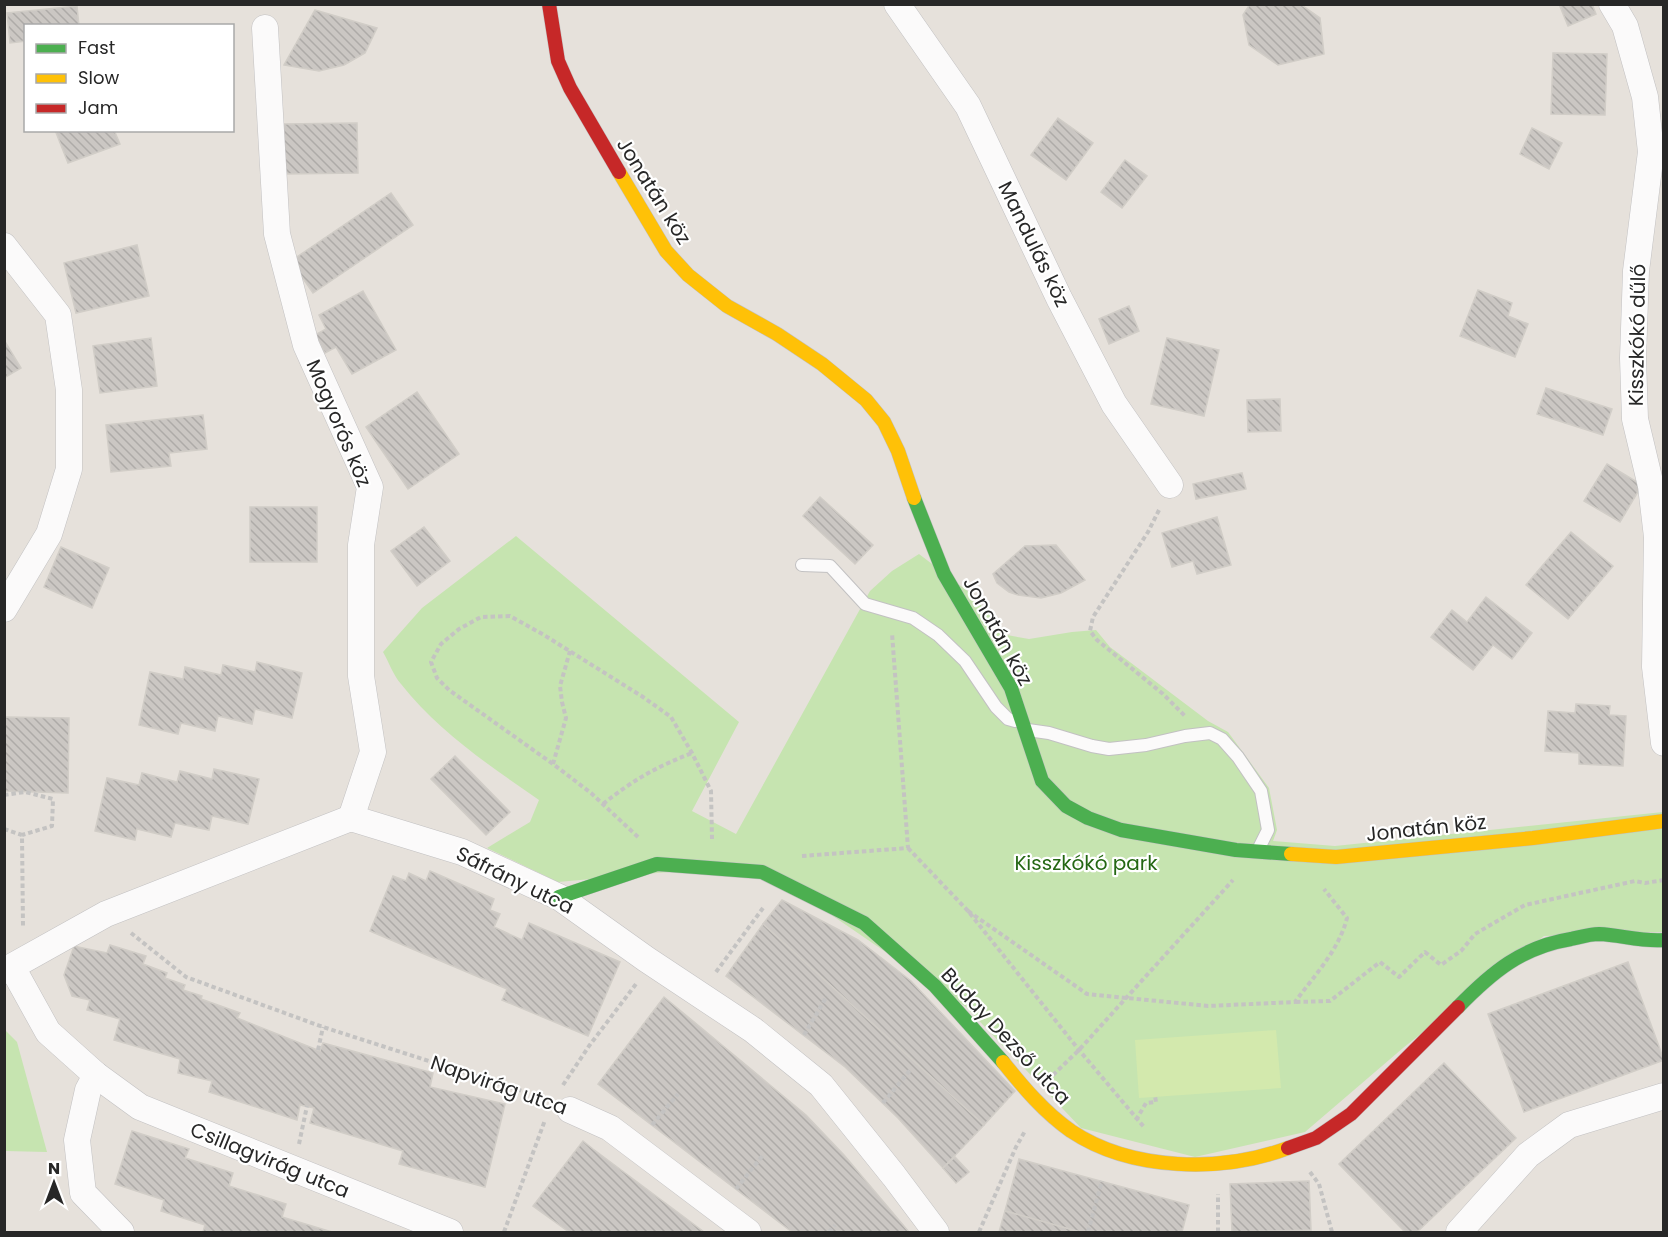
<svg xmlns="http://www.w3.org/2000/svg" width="1668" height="1237" font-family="Poppins,sans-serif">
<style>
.green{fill:#c6e4b0}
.pitch{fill:#d3e9ad}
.building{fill:url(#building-back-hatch);stroke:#d1cdc7;stroke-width:1.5}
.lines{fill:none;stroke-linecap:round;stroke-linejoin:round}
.lane-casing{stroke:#c2c1c2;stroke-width:14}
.street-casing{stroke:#c2c1c2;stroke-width:27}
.fast-casing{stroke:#c2c1c2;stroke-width:15}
.slow-casing{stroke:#c2c1c2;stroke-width:15}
.jam-casing{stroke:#c2c1c2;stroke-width:15}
.path{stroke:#c4c3c2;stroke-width:4;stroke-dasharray:4.5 3;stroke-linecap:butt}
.lane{stroke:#fbfafa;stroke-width:12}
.street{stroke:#fbfafa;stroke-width:26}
.fast{stroke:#4caf50;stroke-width:14}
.slow{stroke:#ffc107;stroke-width:14}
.jam{stroke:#c62828;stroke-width:14}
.labels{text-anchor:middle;stroke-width:4.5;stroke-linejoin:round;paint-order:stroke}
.street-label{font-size:20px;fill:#272727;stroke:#fff}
.park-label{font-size:20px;fill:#246713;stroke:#fff}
</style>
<defs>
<pattern id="building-back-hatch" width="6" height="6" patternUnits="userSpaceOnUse" patternTransform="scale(1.5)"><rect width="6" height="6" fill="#cbc7c3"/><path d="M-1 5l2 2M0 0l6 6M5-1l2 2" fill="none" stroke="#aeaba8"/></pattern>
</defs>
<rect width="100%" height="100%" fill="#e6e1db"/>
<g class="green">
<path d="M516 536 739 722 692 811 736 834 870 591 892 571 919 554 970 593 1007 635 1029 639 1072 632 1096 630 1110 647 1208 721 1228 732 1269 788 1277 830 1273 841 1335 846 1663 812V932L1544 936 1403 1048 1305 1132 1195 1157 1081 1128 966 1007 757 864 558 882 487 848 530 822 539 800C490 766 439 732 401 684 393 675 389 662 383 652L422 608Z"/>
<path d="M4 1029 17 1042 47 1152 5 1151Z"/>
</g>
<path class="pitch" d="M1276 1030 1281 1088 1139 1098 1135 1040Z"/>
<g class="building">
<path d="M1250 4H1300L1320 18 1324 54 1278 65 1249 45 1243 15Z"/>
<path d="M1559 4H1592L1596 14 1568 26Z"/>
<path d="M77 6 79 26H26V41L10 43 7 13Z"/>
<path d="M315 10 377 28 365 53 344 65 319 71 284 65Z"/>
<path d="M1553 53 1607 54 1605 115 1551 114Z"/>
<path d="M1058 118 1093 143 1066 180 1031 155Z"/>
<path d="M357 123 358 173 284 174V124Z"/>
<path d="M1532 128 1562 143 1549 169 1520 154Z"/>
<path d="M55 130H114L120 144 68 163Z"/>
<path d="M1125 160 1147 176 1122 208 1101 192Z"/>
<path d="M391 193 413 225 313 293 291 261Z"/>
<path d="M137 245 149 296 76 313 64 263Z"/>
<path d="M1478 290 1512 303 1508 316 1528 324 1515 357 1460 336Z"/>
<path d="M363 291 396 350 352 374 336 347 325 353 315 335 326 329 319 315Z"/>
<path d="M1129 306 1139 331 1109 344 1099 319Z"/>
<path d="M151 338 157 386 100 393 93 346Z"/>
<path d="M1167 338 1219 350 1204 416 1151 404Z"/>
<path d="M4 340 21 368 4 378Z"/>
<path d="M1546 388 1612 409 1603 435 1537 414Z"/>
<path d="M417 392 459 454 408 489 366 427Z"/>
<path d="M1280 399 1281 431 1248 432 1247 400Z"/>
<path d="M203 415 207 449 169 453 171 466 111 472 106 425Z"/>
<path d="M1607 464 1642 485 1620 522 1584 501Z"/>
<path d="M1242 473 1246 489 1196 499 1193 484Z"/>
<path d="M820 497 873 545 855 564 803 516Z"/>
<rect x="250" y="507" width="67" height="55"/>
<path d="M1217 517 1231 565 1197 574 1193 561 1172 567 1162 533Z"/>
<path d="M424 527 450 561 417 586 391 551Z"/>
<path d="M1571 532 1613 566 1568 619 1526 585Z"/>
<path d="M1056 545 1085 580 1061 593 1041 598 1018 595 1009 592 997 583 993 574 1025 546Z"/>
<path d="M61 547 109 568 92 608 44 587Z"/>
<path d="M1486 597 1532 633 1512 659 1493 645 1473 670 1431 637 1452 610 1467 622Z"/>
<path d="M257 662 302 673 292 718 255 709 252 724 218 716 215 731 181 723 178 734 139 725 150 672 183 679 185 667 221 675 223 665 255 672Z"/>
<path d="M1576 704 1610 706 1609 715 1626 716 1623 766 1579 764V753L1545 751 1548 711 1575 713Z"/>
<path d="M4 717 69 718 68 793 4 791Z"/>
<path d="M455 756 510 812 486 835 431 779Z"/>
<path d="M214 769 259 779 248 824 212 816 209 830 175 823 171 837 137 829 135 840 95 831 107 778 139 785 142 773 177 782 180 771 212 779Z"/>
<path d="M430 871 494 899 490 910 500 914 494 927 522 940 529 923 620 962 588 1036 502 1000 507 989 370 931 393 876 406 881 409 873 426 881Z"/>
<path d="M782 900 858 940 911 981 1015 1091 984 1125 763 924Z"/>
<path d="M763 924 984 1125 943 1168 898 1118 845 1067 726 976Z"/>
<path d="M110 945 146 956 143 964 167 973 165 978 185 985 183 990 202 996 201 999 240 1013 237 1018 320 1051 323 1043 433 1073 430 1087 505 1104 485 1187 399 1164 403 1151 310 1123 314 1108 300 1105 297 1120 209 1092 212 1081 178 1073 180 1059 114 1040 120 1019 87 1010 90 1000 72 996 64 975 74 946 107 953Z"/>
<path d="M1628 962 1664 1060 1524 1112 1488 1014Z"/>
<path d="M664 997 806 1115 844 1155 909 1232H792L598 1084Z"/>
<path d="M1444 1063 1516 1138 1417 1232H1405L1339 1164Z"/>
<path d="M132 1131 189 1149 185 1158 233 1173 229 1186 286 1204 282 1217 332 1232H203L205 1225 161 1211 164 1200 115 1184Z"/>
<path d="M583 1141 593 1149 704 1232H569L533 1206Z"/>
<path d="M955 1157 969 1172 956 1183 943 1168Z"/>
<path d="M1019 1159 1189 1205 1182 1232H1080L1005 1211Z"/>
<path d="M1309 1181 1311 1230 1232 1232 1230 1184Z"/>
<path d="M1005 1211 1080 1232H999Z"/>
</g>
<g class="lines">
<defs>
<g id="lane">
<path d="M802 565 830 566 865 604 913 618 938 635 965 661 996 707 1008 719 1015 721"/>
<path d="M1028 730 1049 733 1092 746 1109 749 1146 745 1185 736 1210 733 1222 739 1238 757 1261 791 1268 830 1259 848"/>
</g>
<g id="street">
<path d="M897 4 968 106 1059 298 1114 404 1170 485"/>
<path d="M1612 4 1625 26 1645 97 1651 152 1636 271 1633 358 1635 419 1651 486 1657 537 1655 667 1664 743"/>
<path d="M265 28 277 234 306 345 370 487 361 545V676L373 752 351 818"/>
<path d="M4 246 58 315 69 390V469L49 534 4 609"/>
<path d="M12 967 48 1032 96 1075 140 1107 450 1232"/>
<path d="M4 971 106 914 351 818 462 852 559 897 646 959 753 1030 821 1085 894 1176 936 1232"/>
<path d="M96 1075 88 1090 77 1140 83 1193 121 1232"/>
<path d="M570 1110 610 1128 748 1232"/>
<path d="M1459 1232 1528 1155 1569 1125 1664 1096"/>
</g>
<g id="fast">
<path d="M914 498 944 574 1011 688 1042 781 1066 806 1088 818 1121 830 1236 850 1291 854"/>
<path d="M559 897 657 864 762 872 864 923 935 986 1003 1062"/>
<path d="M1458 1007C1492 972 1522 947 1571 939 1580 937 1590 934 1599 934 1621 935 1642 942 1664 940"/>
</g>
<g id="slow">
<path d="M619 172 666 251 688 275 727 306 777 334 822 364 866 400 884 422 898 451 914 498"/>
<path d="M1291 854 1336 857 1533 838 1664 821"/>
<path d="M1003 1062C1023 1087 1044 1112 1071 1131 1131 1171 1222 1173 1288 1148"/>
</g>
<g id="jam">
<path d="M549 4 558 61 570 88 619 172"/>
<path d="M1288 1148 1316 1138 1351 1114 1458 1007"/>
</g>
</defs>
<use href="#lane" class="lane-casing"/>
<use href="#street" class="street-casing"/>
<use href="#fast" class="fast-casing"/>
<use href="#slow" class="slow-casing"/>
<use href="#jam" class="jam-casing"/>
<g class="path">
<path d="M1159 510 1148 532 1093 617 1090 631 1097 640 1163 694 1185 716"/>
<path d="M553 764 566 718 562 702 560 686 570 651"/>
<path d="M4 795 25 792 53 799 52 826 22 835"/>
<path d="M603 804C633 780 656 767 692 753"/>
<path d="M4 829 22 835 23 927"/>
<path d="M638 837 591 793 553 764 449 690 437 678 431 662 441 644 459 629 481 617 510 616 544 635 643 697 671 717 692 753 711 791 712 839"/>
<path d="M908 848 968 911 1079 1050 1144 1127"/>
<path d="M802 856 908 848 892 633"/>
<path d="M968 911 1087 994 1208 1006 1295 1002C1314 976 1339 950 1347 918L1324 889"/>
<path d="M131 933 186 977 323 1027 547 1099"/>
<path d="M716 972 763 908"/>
<path d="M1296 1002 1330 1001 1380 962 1399 977 1425 952 1441 965 1461 951 1475 934 1525 905 1635 881 1645 883 1664 880"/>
<path d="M804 1035 827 996"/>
<path d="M318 1050 323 1027"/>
<path d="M1053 1075 1079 1050 1233 880"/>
<path d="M563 1085 589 1046 636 984"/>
<path d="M883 1103 911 1069"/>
<path d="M1136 1120 1146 1103 1156 1102 1155 1096"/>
<path d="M652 1125 678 1094"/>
<path d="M299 1144 307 1106"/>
<path d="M1310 1172 1319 1184 1332 1232"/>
<path d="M736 1189 763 1155"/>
<path d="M504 1232 545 1120"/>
<path d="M829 1232 835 1225"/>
<path d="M979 1232 1016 1147 1025 1131"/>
<path d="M1088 1232 1102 1181"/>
<path d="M1218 1232V1194"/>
</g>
<use href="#lane" class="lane"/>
<use href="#street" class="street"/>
<use href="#fast" class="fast"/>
<use href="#slow" class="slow"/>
<use href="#jam" class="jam"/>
</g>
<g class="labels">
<g class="street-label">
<text transform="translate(654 191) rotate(58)" y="7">Jonatán köz</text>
<text transform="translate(1034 244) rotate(64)" y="7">Mandulás köz</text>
<text transform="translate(1637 335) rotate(-89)" y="7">Kisszkókó dűlő</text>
<text transform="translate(339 423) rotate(67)" y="7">Mogyorós köz</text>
<text transform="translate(998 631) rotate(61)" y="7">Jonatán köz</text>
<text transform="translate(1426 828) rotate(-6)" y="7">Jonatán köz</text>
<text transform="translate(515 880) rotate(26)" y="7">Sáfrány utca</text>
<text transform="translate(1006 1036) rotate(47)" y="7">Buday Dezső utca</text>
<text transform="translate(499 1085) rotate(19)" y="7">Napvirág utca</text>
<text transform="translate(270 1160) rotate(22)" y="7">Csillagvirág utca</text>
</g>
<g class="park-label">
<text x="1086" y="870">Kisszkókó park</text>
</g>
</g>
<rect width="1668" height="1237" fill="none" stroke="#272727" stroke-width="12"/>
<rect x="24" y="24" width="210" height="108" fill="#ffffff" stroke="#a9a9a9" stroke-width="1.5"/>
<rect x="36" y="44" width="30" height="9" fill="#4caf50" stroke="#a9a9a9" stroke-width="1.5"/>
<text x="78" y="54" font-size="18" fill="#272727">Fast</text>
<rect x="36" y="74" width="30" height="9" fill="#ffc107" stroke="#a9a9a9" stroke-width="1.5"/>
<text x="78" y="84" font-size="18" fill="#272727">Slow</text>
<rect x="36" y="104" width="30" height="9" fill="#c62828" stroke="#a9a9a9" stroke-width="1.5"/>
<text x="78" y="114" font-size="18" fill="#272727">Jam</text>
<g transform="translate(54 1183)" stroke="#ffffff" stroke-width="4.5" paint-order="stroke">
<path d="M0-4.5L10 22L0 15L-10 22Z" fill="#272727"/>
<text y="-9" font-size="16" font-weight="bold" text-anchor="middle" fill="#272727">N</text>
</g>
</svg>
